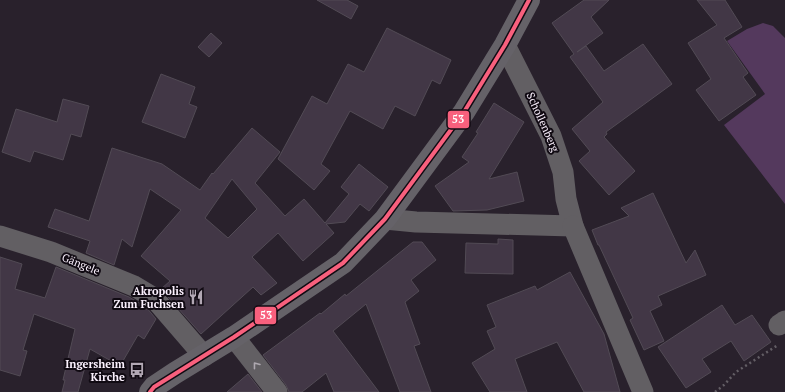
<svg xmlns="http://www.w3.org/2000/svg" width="785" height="392" font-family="'PT Serif',serif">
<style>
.green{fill:#54395d}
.building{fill:#423746;stroke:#524b55;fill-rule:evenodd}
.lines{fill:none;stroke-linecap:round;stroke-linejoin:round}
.path{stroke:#635e65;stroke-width:2.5;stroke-dasharray:2 3;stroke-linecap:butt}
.street{stroke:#625f63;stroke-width:21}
.secondary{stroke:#656268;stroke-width:22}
.bus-1-casing{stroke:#100a12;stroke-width:7}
.bus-1{stroke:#f8607d;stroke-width:4}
.oneway{stroke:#aea8b0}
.labels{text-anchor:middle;stroke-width:4;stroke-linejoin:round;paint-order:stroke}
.street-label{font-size:11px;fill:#fbf1fe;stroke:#100a12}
.poi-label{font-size:11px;font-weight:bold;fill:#fbf1fe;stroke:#100a12;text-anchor:end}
.line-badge{stroke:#100a12;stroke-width:1.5}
.badge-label{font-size:11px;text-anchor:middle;font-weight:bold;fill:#fff}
</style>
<rect width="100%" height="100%" fill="#29212c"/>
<path class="green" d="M763 23 773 26 785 38V204L724 125 765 94 727 41 747 29Z"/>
<g class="building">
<path d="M317 0H347L358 6 351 19Z"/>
<path d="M584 0H609L591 17 603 33 577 52 586 46 604 71 643 44 672 84 606 132 607 134 604 137 635 171 609 195 579 161 590 151 572 129 603 102 570 57 574 54 552 23Z"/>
<path d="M697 0H725L742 27 724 38 748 73 743 77 756 95 719 121 696 90 711 79 688 43 717 25Z"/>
<path d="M387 28 451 60 440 84 432 80 415 116 395 106 383 129 350 111 321 164 330 171 314 190 278 159 312 96 327 104 348 64 364 72Z"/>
<path d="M211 33 222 43 209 57 198 47Z"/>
<path d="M161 74 195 87 189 104 197 107 185 138 142 122Z"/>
<path d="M63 99 89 106 81 137 71 134 63 160 34 151 30 162 2 152 16 109 57 122Z"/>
<path d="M494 103 524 122 489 179 517 172 524 201 487 210 453 211 435 186 469 162 462 157 478 133 476 132Z"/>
<path d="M252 128 280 152 255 183 285 216 304 199 325 223 349 194 341 187 359 164 388 187 369 211 360 204 345 222 326 224 334 233 303 261 278 233 252 257 277 283 261 295 253 287 201 334 161 289 170 281 141 256 181 210 150 189 132 247 122 239 114 265 86 253 90 241 48 227 55 209 89 221 112 148 162 164 200 190 212 173 213 174ZM232 179 257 209 228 238 205 218Z"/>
<path d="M653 193 686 263 695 250 706 275 658 296 662 305 650 311 664 341 644 350 630 320 633 318 599 245H598L592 230 629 216 621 208Z"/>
<path d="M498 239 513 240V274L465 273 466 243 498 244Z"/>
<path d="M413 242H422L436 260 411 280 419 291 405 302 420 344 414 346 431 392H400L366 304 333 331 379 392H334L326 373 302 392H289L286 385 263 355 320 313 321 314 345 294 346 296Z"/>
<path d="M0 257 22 264 15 289 45 298 56 267 129 297 146 307 156 319 144 339 138 335 120 366 90 349 78 392H62L65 380H63L75 329 34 314 23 350 27 351 20 376 0 370Z"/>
<path d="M570 272 604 334 620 392H584L557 342 515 359 527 392H490L472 363 495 349 487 331 496 327 487 305 535 286 537 290Z"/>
<path d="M722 305 735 325 752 315 771 342 744 361 731 341 702 359 711 372 686 388 658 347Z"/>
<path d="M248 374 262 392H227Z"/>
</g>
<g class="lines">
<path class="path" d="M715 392 724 385 736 372 778 345"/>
<g class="street">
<path d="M385 219 416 222 573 226 566 199 563 172 551 136 505 45"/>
<path d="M573 226 643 392"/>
<path d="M0 236 51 252 134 286 154 298 204 356"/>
<path d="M779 325 785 321"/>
<path d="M234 337 277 392"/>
</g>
<path class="secondary" d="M150 392 154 387 175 373 234 337 343 263 385 219 464 112 505 45 529 0"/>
<defs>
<path id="bus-1" d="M150 392 154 387 234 337 343 263 385 219 464 112 505 45 529 0"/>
</defs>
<use href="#bus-1" class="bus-1-casing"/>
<use href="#bus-1" class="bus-1"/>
</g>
<defs><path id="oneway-chevron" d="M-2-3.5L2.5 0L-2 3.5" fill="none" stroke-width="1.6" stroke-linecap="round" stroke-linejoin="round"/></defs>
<use class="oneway" href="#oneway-chevron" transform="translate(256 365) rotate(-128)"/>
<defs>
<symbol id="restaurant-bare" viewBox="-9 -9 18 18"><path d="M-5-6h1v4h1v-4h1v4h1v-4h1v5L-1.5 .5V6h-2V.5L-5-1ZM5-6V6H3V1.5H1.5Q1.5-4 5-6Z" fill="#b2a8b4" stroke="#100a12" stroke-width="2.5" paint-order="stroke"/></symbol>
<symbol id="bus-bare" viewBox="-9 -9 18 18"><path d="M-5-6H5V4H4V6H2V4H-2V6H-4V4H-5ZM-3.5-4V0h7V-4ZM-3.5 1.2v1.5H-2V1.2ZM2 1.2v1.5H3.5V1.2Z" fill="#b2a8b4" stroke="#100a12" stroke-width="2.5" paint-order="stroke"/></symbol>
</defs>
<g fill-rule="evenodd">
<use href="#restaurant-bare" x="185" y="286" width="22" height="22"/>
<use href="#bus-bare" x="126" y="359" width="22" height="22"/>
</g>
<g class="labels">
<g class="street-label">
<text transform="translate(543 122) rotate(66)" y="4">Schollenberg</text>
<text transform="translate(81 264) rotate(22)" y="4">Gängele</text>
</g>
<g class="poi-label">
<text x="184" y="295">Akropolis<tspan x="184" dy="13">Zum Fuchsen</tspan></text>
<text x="125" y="368">Ingersheim<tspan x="125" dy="13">Kirche</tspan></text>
</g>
</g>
<g class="line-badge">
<rect x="447" y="110" width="23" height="19" rx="4" fill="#f8607d"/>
<rect x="254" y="306" width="23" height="19" rx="4" fill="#f8607d"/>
</g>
<g class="badge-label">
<text x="458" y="123">53</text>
<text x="266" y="319">53</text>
</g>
</svg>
